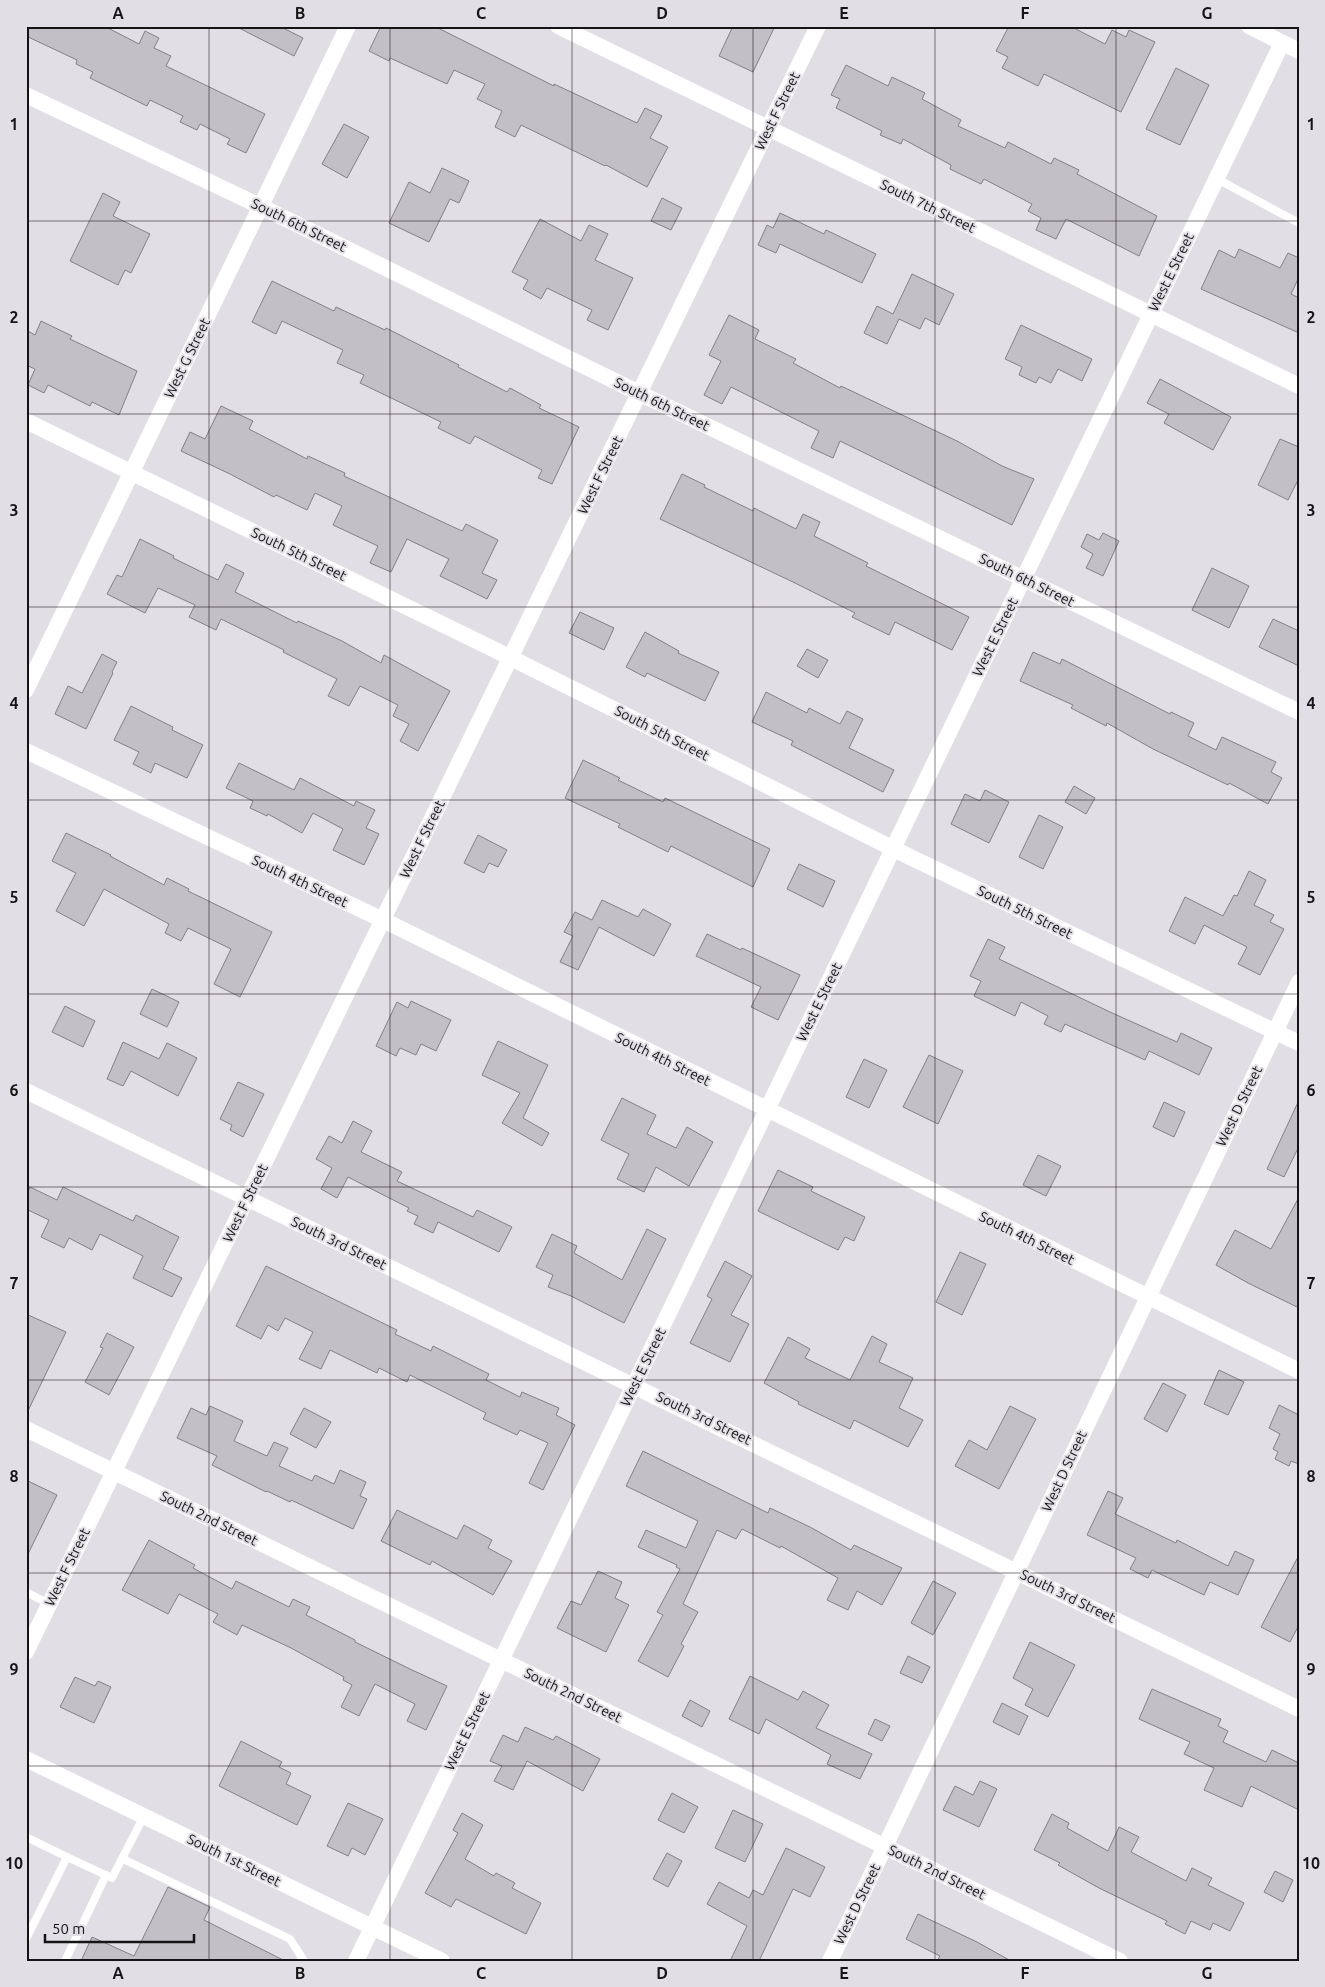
<svg xmlns="http://www.w3.org/2000/svg" width="1325" height="1987" font-family="Ubuntu,sans-serif">
<style>
.building{fill:#c3bfc6;stroke:#848087}
.lines{fill:none;stroke-linecap:round;stroke-linejoin:round}
.lane{stroke:#fff;stroke-width:8}
.street{stroke:#fff;stroke-width:16}
.grid{fill:none;stroke:#151416;stroke-width:1;stroke-opacity:0.55}
.labels{text-anchor:middle;stroke-width:4;stroke-linejoin:round;paint-order:stroke}
.street-label{font-size:14px;fill:#151416;stroke:#e2dee5}
.neatline{fill:none;stroke:#151416;stroke-width:2}
.grid-label{font-size:16px;text-anchor:middle;font-weight:bold;fill:#151416}
</style>
<rect width="100%" height="100%" fill="#e2dee5"/>
<g class="building">
<path d="M26 26H104L139 44 145 31 159 38 154 48 171 56 166 66 265 114 246 153 227 144 230 139 200 124 197 130 180 122 183 116 150 100 147 106 90 78 93 72 76 64 77 60 26 36Z"/>
<path d="M235 26H279L303 38 294 56Z"/>
<path d="M381 26H434L554 86V84L637 123 645 108 662 116 650 138 668 147 647 187 606 165 605 166 521 125 515 137 495 127 502 111 477 99 485 84 454 70 447 84 390 58 389 61 369 51Z"/>
<path d="M733 26H775L753 72 719 56Z"/>
<path d="M1009 26H1070L1105 44 1112 30 1126 37 1129 30 1155 42 1121 112 1044 74 1038 86 1002 68 1008 57 996 51Z"/>
<path d="M846 65 888 86 892 77 925 93 922 99 961 120 958 126 1005 148 1008 142 1051 164 1054 158 1079 170 1077 174 1157 216 1139 256 1066 219 1056 239 1036 230 1041 218 1028 211 1032 204 984 179 981 184 950 169 951 165 903 139 901 144 880 135 882 131 836 108 840 99 831 95Z"/>
<path d="M1176 68 1209 85 1180 145 1146 129Z"/>
<path d="M344 124 369 137 347 178 322 164Z"/>
<path d="M442 168 469 181 459 203 450 199 429 242 389 223 409 182 430 193Z"/>
<path d="M103 193 120 202 113 216 150 234 131 273 125 270 118 285 70 261Z"/>
<path d="M662 198 682 208 671 230 651 221Z"/>
<path d="M780 213 824 234 826 230 876 254 862 283 780 244 776 253 758 245 767 225 773 228Z"/>
<path d="M540 219 581 241 589 225 608 234 595 260 633 278 608 330 587 320 592 310 547 288 541 299 523 289 528 280 512 272Z"/>
<path d="M1239 249 1280 268 1288 253 1299 258V277L1291 294 1299 298V333L1201 289 1219 250 1235 258Z"/>
<path d="M912 274 954 294 939 325 925 318 920 329 899 319 887 344 864 333 877 306 893 314Z"/>
<path d="M272 281 334 311 336 307 385 330 386 328 459 365 458 367 507 392 510 388 541 405 539 408 579 427 552 484 538 478 542 470 475 436 470 444 438 428 441 422 360 383 364 375 337 363 343 350 282 321 276 334 252 322Z"/>
<path d="M729 315 759 330 755 339 796 359 793 363 840 388 841 386 957 441 1002 466 1034 479 1012 525 840 441 833 458 811 448 819 431 731 387 722 404 704 395 721 361 709 355Z"/>
<path d="M41 321 72 336 70 339 137 371 119 415 92 402 90 406 48 385 44 393 28 385 35 369 26 365V330L35 335Z"/>
<path d="M1021 325 1092 359 1082 381 1058 369 1051 383 1039 377 1036 383 1019 375 1022 367 1005 359Z"/>
<path d="M1160 379 1231 417 1213 450 1164 423 1169 414 1147 403Z"/>
<path d="M221 406 253 421 249 429 307 459 308 456 345 473 344 476 462 531 466 524 498 540 482 573 497 580 487 599 440 576 449 559 407 539 391 572 370 563 378 546 333 525 342 506 315 493 307 510 276 495 274 497 228 473 181 451 190 432 205 439Z"/>
<path d="M1280 439 1299 447V478L1288 500 1258 485Z"/>
<path d="M682 474 705 485 704 487 753 511 754 508 796 529 803 514 820 522 814 536 868 563 866 566 969 617 952 650 895 622 889 635 852 617 855 613 793 582 660 519Z"/>
<path d="M1103 533 1119 541 1103 576 1086 568 1093 554 1081 547 1087 534 1099 540Z"/>
<path d="M140 539 174 556 173 558 218 580 226 564 244 573 235 592 297 623 298 621 342 641 381 663 384 655 450 691 418 751 400 741 409 724 393 716 398 705 360 686 349 706 328 696 337 679 283 652 284 650 221 619 216 630 189 617 195 605 158 588 145 613 107 594 117 575 122 577Z"/>
<path d="M1212 568 1249 586 1229 628 1192 610Z"/>
<path d="M580 612 614 628 604 650 569 633Z"/>
<path d="M1273 619 1299 631V666L1259 647Z"/>
<path d="M645 632 679 651 678 653 719 672 705 701 647 673 645 677 626 667Z"/>
<path d="M807 649 828 660 818 678 797 666Z"/>
<path d="M1033 652 1060 664 1062 659 1170 714 1171 712 1194 723 1188 736 1216 750 1222 737 1276 762 1271 772 1282 778 1268 804 1229 783 1228 785 1153 749 1107 723 1106 726 1071 708 1073 705 1020 681Z"/>
<path d="M102 654 117 662 112 672 113 673 86 729 55 714 68 686 82 693Z"/>
<path d="M766 692 807 713 809 708 840 724 847 711 863 719 849 748 894 770 883 792 791 745 793 741 752 722Z"/>
<path d="M131 706 173 727 172 730 203 745 187 778 155 763 151 773 133 764 139 752 114 740Z"/>
<path d="M583 760 620 778 618 780 663 802 665 798 770 849 753 887 671 846 668 852 618 827 620 824 565 798Z"/>
<path d="M239 763 294 790 300 778 354 806 356 801 375 810 366 828 379 834 364 865 333 850 343 829 313 813 302 833 268 814 267 816 250 808 253 801 226 788Z"/>
<path d="M1074 786 1095 798 1086 814 1065 802Z"/>
<path d="M985 790 1009 802 989 843 951 824 965 794 980 801Z"/>
<path d="M1039 815 1063 827 1043 869 1019 857Z"/>
<path d="M66 833 111 855 110 856 164 885 167 878 189 889 188 891 272 932 240 997 214 984 231 949 188 928 181 941 165 933 169 924 104 889 84 926 56 911 76 873 52 861Z"/>
<path d="M478 835 507 850 498 867 489 863 484 873 464 863Z"/>
<path d="M799 864 835 881 823 907 787 889Z"/>
<path d="M1249 871 1266 880 1254 905 1274 915 1270 922 1284 929 1260 975 1238 964 1247 947 1204 925 1195 944 1169 931 1185 897 1223 916 1234 895 1237 896Z"/>
<path d="M602 900 638 917 643 909 671 924 654 956 599 927 578 970 560 962 573 936 564 932 575 912 592 920Z"/>
<path d="M707 934 741 950 742 948 800 975 778 1020 751 1007 761 987 696 956Z"/>
<path d="M988 939 1005 947 999 959 1110 1012 1177 1042 1181 1033 1212 1048 1199 1075 1149 1051 1145 1060 1065 1024 1061 1032 1044 1024 1048 1016 1021 1002 1015 1016 974 996 981 981 970 976Z"/>
<path d="M152 989 179 1002 167 1027 140 1014Z"/>
<path d="M411 1001 451 1020 436 1051 421 1044 416 1055 400 1048 396 1056 376 1046 397 1002 408 1008Z"/>
<path d="M65 1006 95 1021 83 1047 52 1032Z"/>
<path d="M498 1041 548 1065 523 1118 549 1133 542 1146 502 1123 520 1093 482 1075Z"/>
<path d="M123 1042 159 1059 167 1043 197 1058 178 1096 131 1071 123 1086 107 1079Z"/>
<path d="M929 1055 963 1071 938 1124 903 1107Z"/>
<path d="M864 1059 887 1070 869 1108 846 1097Z"/>
<path d="M238 1082 264 1094 243 1137 230 1130 232 1125 220 1119Z"/>
<path d="M622 1098 656 1115 647 1134 676 1148 687 1127 713 1142 689 1186 656 1167 644 1192 617 1179 629 1154 601 1140Z"/>
<path d="M1299 1100V1146L1284 1177 1267 1169Z"/>
<path d="M1164 1102 1185 1112 1174 1137 1153 1127Z"/>
<path d="M353 1121 372 1131 361 1152 402 1172 397 1181 473 1217 477 1210 512 1227 499 1252 438 1222 433 1233 414 1224 418 1216 407 1211 409 1208 348 1177 337 1198 321 1189 332 1168 316 1159 329 1136 342 1143Z"/>
<path d="M1038 1155 1061 1166 1046 1196 1023 1185Z"/>
<path d="M778 1170 813 1187 811 1191 865 1217 854 1241 845 1237 838 1250 758 1211Z"/>
<path d="M30 1187 57 1200 63 1187 133 1221 136 1215 179 1237 163 1269 182 1278 172 1297 133 1278 143 1256 100 1234 92 1250 69 1238 64 1248 41 1237 49 1220 26 1209V1196Z"/>
<path d="M1299 1197V1308L1248 1283 1216 1265 1235 1230 1271 1249Z"/>
<path d="M647 1229 666 1239 624 1323 571 1296 548 1287 553 1275 536 1267 552 1234 577 1246 574 1253 622 1280Z"/>
<path d="M960 1252 986 1264 962 1315 936 1302Z"/>
<path d="M725 1261 752 1276 731 1315 749 1324 730 1362 690 1343 712 1299 707 1296Z"/>
<path d="M266 1266 397 1330 395 1334 431 1351 433 1346 489 1374 486 1380 520 1397 522 1392 559 1408 556 1415 575 1425 543 1490 529 1483 548 1443 520 1430 517 1435 483 1419 486 1413 410 1375 407 1382 379 1368 377 1373 330 1350 321 1369 299 1359 313 1332 285 1318 278 1331 268 1325 261 1339 236 1326Z"/>
<path d="M26 1314 66 1332 26 1415Z"/>
<path d="M107 1333 134 1347 109 1395 85 1382 103 1348 100 1347Z"/>
<path d="M872 1336 887 1344 879 1362 913 1378 899 1408 923 1420 908 1447 854 1420 850 1429 798 1404 799 1402 764 1383 788 1337 810 1349 805 1358 850 1380Z"/>
<path d="M1219 1370 1244 1382 1228 1415 1204 1404Z"/>
<path d="M1163 1383 1186 1395 1167 1432 1144 1419Z"/>
<path d="M1279 1405 1299 1415V1464L1291 1461 1289 1466 1275 1459 1278 1452 1273 1449 1280 1434 1269 1428Z"/>
<path d="M210 1406 243 1421 234 1441 267 1456 274 1442 288 1448 279 1466 312 1481 315 1475 334 1484 340 1470 366 1482 360 1496 367 1499 353 1529 291 1500 290 1502 267 1491 266 1492 212 1465 217 1456 177 1438 191 1408 206 1415Z"/>
<path d="M1010 1406 1036 1419 999 1489 955 1466 969 1440 987 1450Z"/>
<path d="M304 1408 331 1422 316 1448 290 1434Z"/>
<path d="M643 1451 768 1513 770 1508 810 1527 851 1550 854 1545 902 1568 882 1605 857 1591 848 1610 827 1600 838 1578 781 1546 780 1548 742 1529 736 1539 717 1530 683 1604 698 1612 681 1644 684 1646 668 1677 638 1661 663 1615 657 1612 680 1569 676 1567 677 1565 638 1547 646 1530 686 1548 698 1521 626 1486Z"/>
<path d="M26 1480 57 1495 26 1558Z"/>
<path d="M1108 1491 1123 1498 1115 1514 1176 1543 1177 1540 1228 1566 1235 1551 1254 1560 1238 1595 1210 1582 1204 1595 1152 1570 1148 1578 1130 1569 1136 1558 1087 1535Z"/>
<path d="M397 1510 457 1539 464 1525 492 1540 488 1548 512 1561 493 1595 432 1561 430 1565 381 1541Z"/>
<path d="M149 1540 195 1565 193 1568 232 1589 236 1581 289 1607 293 1599 310 1607 306 1615 355 1640V1642L412 1670 447 1686 426 1730 407 1721 415 1704 375 1684 359 1716 341 1707 352 1685 343 1680 344 1677 291 1648 242 1625 237 1635 213 1622 218 1614 179 1594 168 1614 122 1590Z"/>
<path d="M1299 1555V1625L1290 1642 1261 1627Z"/>
<path d="M598 1571 622 1582 615 1598 629 1605 606 1652 557 1628 571 1601 581 1605Z"/>
<path d="M933 1581 956 1593 933 1635 911 1623Z"/>
<path d="M1030 1642 1075 1665 1048 1717 1025 1705 1033 1689 1013 1678Z"/>
<path d="M908 1656 930 1667 922 1683 900 1673Z"/>
<path d="M750 1676 798 1700 803 1691 829 1705 816 1728 872 1754 860 1779 827 1764 831 1755 766 1719 759 1734 729 1719Z"/>
<path d="M75 1677 95 1686 98 1681 111 1687 94 1723 60 1707Z"/>
<path d="M1152 1689 1221 1719 1218 1726 1228 1731 1223 1742 1266 1762 1272 1750 1299 1763V1810L1251 1786 1242 1807 1204 1790 1214 1768 1184 1754 1190 1742 1139 1719Z"/>
<path d="M690 1700 710 1711 702 1727 682 1716Z"/>
<path d="M1002 1703 1028 1716 1019 1735 993 1722Z"/>
<path d="M875 1719 890 1726 882 1741 868 1734Z"/>
<path d="M525 1727 553 1740 556 1736 600 1759 583 1791 527 1761 513 1790 494 1781 502 1766 490 1761 503 1735 518 1742Z"/>
<path d="M241 1741 282 1762 279 1767 291 1773 286 1784 311 1796 297 1825 219 1786Z"/>
<path d="M980 1781 997 1789 979 1827 943 1810 955 1786 973 1795Z"/>
<path d="M672 1793 698 1807 684 1833 658 1820Z"/>
<path d="M348 1803 383 1819 365 1855 352 1848 348 1856 327 1846Z"/>
<path d="M733 1810 763 1824 745 1862 715 1848Z"/>
<path d="M462 1813 483 1825 465 1859 494 1876 496 1873 515 1883 512 1888 541 1903 526 1934 456 1899 451 1907 425 1893 458 1833 453 1830Z"/>
<path d="M1052 1814 1069 1823 1067 1828 1108 1851 1119 1827 1139 1837 1131 1852 1186 1881 1192 1868 1212 1878 1208 1885 1244 1903 1230 1931 1213 1923 1210 1930 1191 1921 1185 1934 1165 1924 1167 1921 1099 1888 1058 1865 1060 1863 1034 1850Z"/>
<path d="M786 1848 825 1867 810 1897 793 1889 759 1961H730L747 1926 707 1904 719 1882 749 1898 753 1890 763 1895Z"/>
<path d="M667 1853 682 1861 668 1887 653 1879Z"/>
<path d="M1275 1871 1293 1880 1283 1902 1264 1892Z"/>
<path d="M168 1887 210 1907 204 1920 285 1961H81L92 1937 134 1956Z"/>
<path d="M918 1914 977 1942 1011 1961H937L940 1956 906 1939Z"/>
</g>
<g class="lines">
<g class="lane">
<path d="M1217 179 1299 223"/>
<path d="M26 1592 49 1604"/>
<path d="M26 1837 67 1857 26 1939"/>
<path d="M67 1857 112 1878 144 1816"/>
<path d="M123 1859 290 1939 304 1961"/>
<path d="M65 1961 106 1875"/>
</g>
<g class="street">
<path d="M558 26 1299 386"/>
<path d="M1249 26 1299 51"/>
<path d="M26 95 260 206 639 393 1299 712"/>
<path d="M26 421 489 647 910 857 1299 1043"/>
<path d="M26 690 348 26"/>
<path d="M26 751 383 920 1299 1371"/>
<path d="M26 1091 1299 1709"/>
<path d="M26 1429 1120 1961"/>
<path d="M26 1652 818 26"/>
<path d="M26 1759 442 1961"/>
<path d="M356 1961 1282 43"/>
<path d="M830 1961 1299 982"/>
</g>
</g>
<path class="grid" d="M209 26V1961M390 26V1961M572 26V1961M753 26V1961M935 26V1961M1116 26V1961M26 221H1299M26 414H1299M26 607H1299M26 800H1299M26 994H1299M26 1187H1299M26 1380H1299M26 1573H1299M26 1766H1299"/>
<g class="labels">
<g class="street-label">
<text transform="translate(777 111) rotate(-64)" y="5">West F Street</text>
<text transform="translate(928 206) rotate(26)" y="5">South 7th Street</text>
<text transform="translate(299 225) rotate(26)" y="5">South 6th Street</text>
<text transform="translate(1171 272) rotate(-64)" y="5">West E Street</text>
<text transform="translate(187 358) rotate(-64)" y="5">West G Street</text>
<text transform="translate(662 404) rotate(26)" y="5">South 6th Street</text>
<text transform="translate(600 475) rotate(-64)" y="5">West F Street</text>
<text transform="translate(299 554) rotate(26)" y="5">South 5th Street</text>
<text transform="translate(1027 580) rotate(26)" y="5">South 6th Street</text>
<text transform="translate(995 637) rotate(-64)" y="5">West E Street</text>
<text transform="translate(662 733) rotate(27)" y="5">South 5th Street</text>
<text transform="translate(422 839) rotate(-64)" y="5">West F Street</text>
<text transform="translate(300 881) rotate(25)" y="5">South 4th Street</text>
<text transform="translate(1025 912) rotate(26)" y="5">South 5th Street</text>
<text transform="translate(819 1002) rotate(-64)" y="5">West E Street</text>
<text transform="translate(663 1059) rotate(26)" y="5">South 4th Street</text>
<text transform="translate(1239 1106) rotate(-64)" y="5">West D Street</text>
<text transform="translate(245 1203) rotate(-64)" y="5">West F Street</text>
<text transform="translate(1027 1238) rotate(26)" y="5">South 4th Street</text>
<text transform="translate(339 1243) rotate(26)" y="5">South 3rd Street</text>
<text transform="translate(643 1367) rotate(-64)" y="5">West E Street</text>
<text transform="translate(704 1418) rotate(26)" y="5">South 3rd Street</text>
<text transform="translate(1064 1471) rotate(-65)" y="5">West D Street</text>
<text transform="translate(209 1518) rotate(26)" y="5">South 2nd Street</text>
<text transform="translate(67 1567) rotate(-64)" y="5">West F Street</text>
<text transform="translate(1068 1596) rotate(26)" y="5">South 3rd Street</text>
<text transform="translate(573 1695) rotate(26)" y="5">South 2nd Street</text>
<text transform="translate(467 1731) rotate(-64)" y="5">West E Street</text>
<text transform="translate(234 1860) rotate(26)" y="5">South 1st Street</text>
<text transform="translate(937 1872) rotate(26)" y="5">South 2nd Street</text>
<text transform="translate(857 1904) rotate(-64)" y="5">West D Street</text>
</g>
</g>
<rect width="1325" height="1987" fill="none" stroke="#e2dee5" stroke-width="55"/>
<path d="M45 1934v8h149v-8" fill="none" stroke="#151416" stroke-width="2.5"/>
<text x="52" y="1934" font-size="15" fill="#151416" stroke="#e2dee5" stroke-width="4" paint-order="stroke">50 m</text>
<rect x="28" y="28" width="1270" height="1932" class="neatline"/>
<g class="grid-label">
<text x="118" y="19">A</text>
<text x="300" y="19">B</text>
<text x="481" y="19">C</text>
<text x="662" y="19">D</text>
<text x="844" y="19">E</text>
<text x="1025" y="19">F</text>
<text x="1207" y="19">G</text>
<text x="14" y="130">1</text>
<text x="1311" y="130">1</text>
<text x="14" y="323">2</text>
<text x="1311" y="323">2</text>
<text x="14" y="516">3</text>
<text x="1311" y="516">3</text>
<text x="14" y="709">4</text>
<text x="1311" y="709">4</text>
<text x="14" y="903">5</text>
<text x="1311" y="903">5</text>
<text x="14" y="1096">6</text>
<text x="1311" y="1096">6</text>
<text x="14" y="1289">7</text>
<text x="1311" y="1289">7</text>
<text x="14" y="1482">8</text>
<text x="1311" y="1482">8</text>
<text x="14" y="1675">9</text>
<text x="1311" y="1675">9</text>
<text x="14" y="1869">10</text>
<text x="1311" y="1869">10</text>
<text x="118" y="1979">A</text>
<text x="300" y="1979">B</text>
<text x="481" y="1979">C</text>
<text x="662" y="1979">D</text>
<text x="844" y="1979">E</text>
<text x="1025" y="1979">F</text>
<text x="1207" y="1979">G</text>
</g>
</svg>
